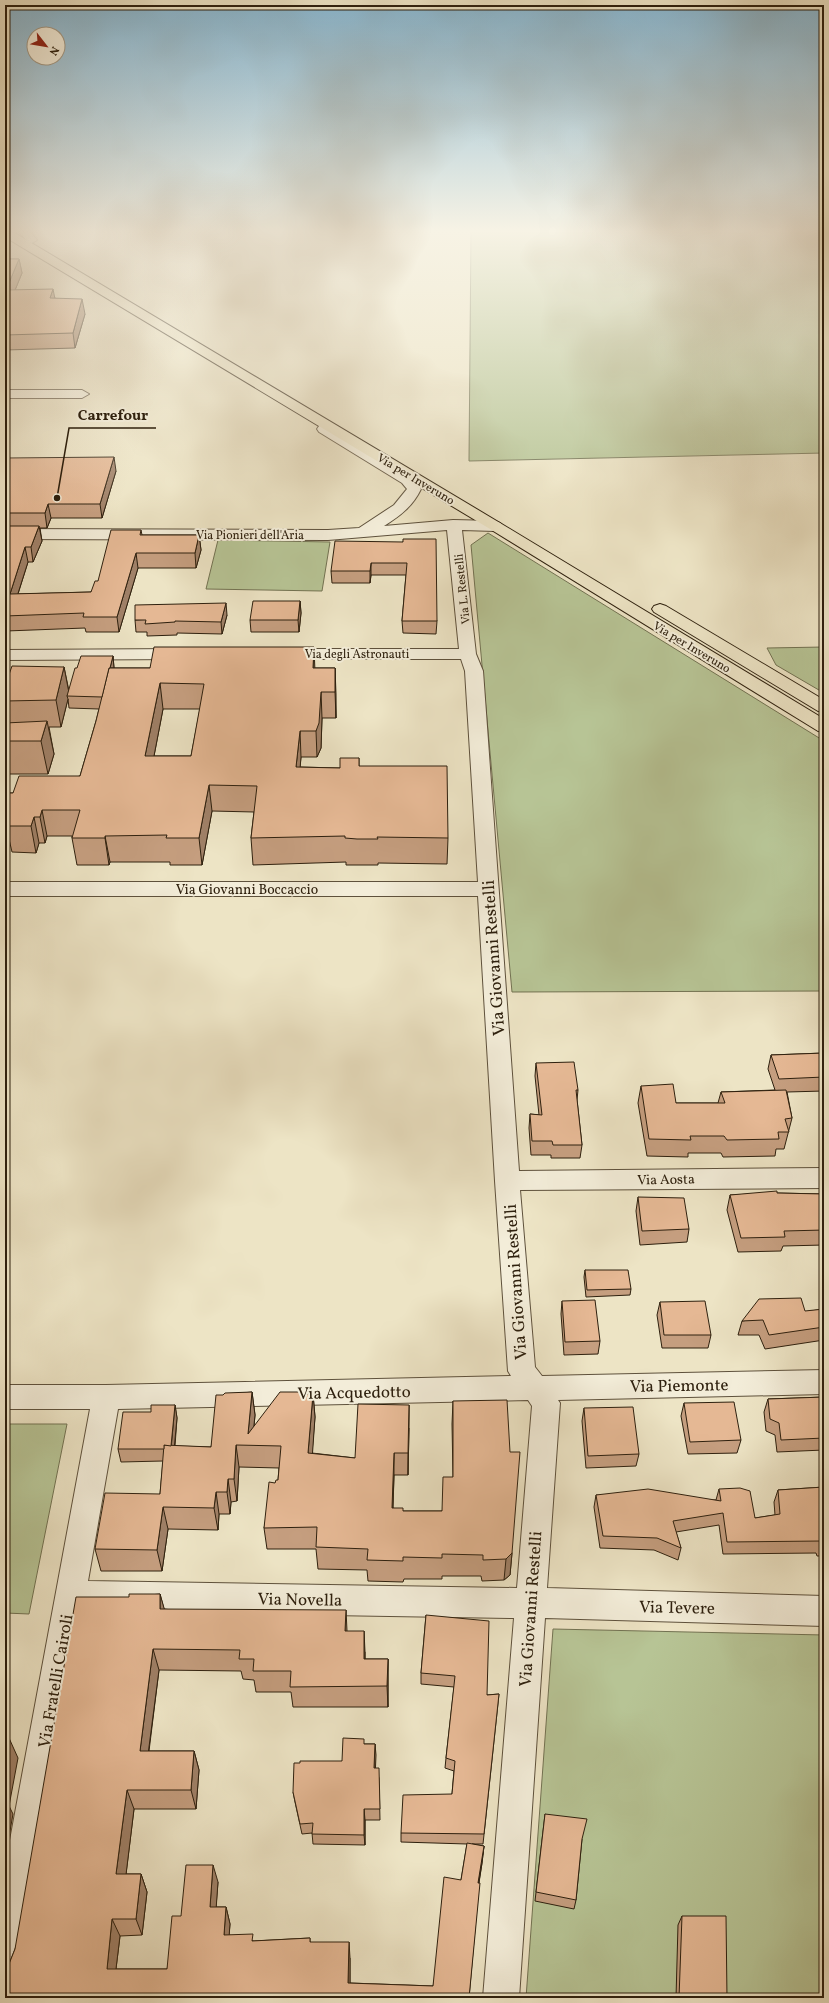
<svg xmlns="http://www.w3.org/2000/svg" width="829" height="2003" font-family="Vollkorn,serif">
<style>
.green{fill:#b7c495;stroke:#727252}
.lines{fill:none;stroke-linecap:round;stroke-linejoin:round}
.minor-casing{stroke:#5e513c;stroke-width:2}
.major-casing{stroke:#2e200e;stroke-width:2}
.minor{fill:#f3edd9;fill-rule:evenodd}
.major{fill:#ede4c5;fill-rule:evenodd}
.wall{fill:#c59e7f;stroke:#2e200e;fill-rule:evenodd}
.shaded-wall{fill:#a08168;stroke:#2e200e}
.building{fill:#e5b894;stroke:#2e200e;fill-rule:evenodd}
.labels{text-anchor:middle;stroke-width:4;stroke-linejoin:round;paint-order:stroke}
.far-street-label{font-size:12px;fill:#2e200e;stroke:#f3edd9}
.street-label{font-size:14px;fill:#2e200e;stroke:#f3edd9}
.near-street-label{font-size:17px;fill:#2e200e;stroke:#f3edd9}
.leader{fill:none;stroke:#2e200e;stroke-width:1.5}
.callout-dot{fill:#2e200e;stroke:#f3edd9;stroke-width:1.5}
.callout-label{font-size:15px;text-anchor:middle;font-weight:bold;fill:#2e200e;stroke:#f3edd9;stroke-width:4;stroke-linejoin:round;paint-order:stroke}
</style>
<rect width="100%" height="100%" fill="#ede4c5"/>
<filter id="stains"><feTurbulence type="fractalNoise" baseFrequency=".005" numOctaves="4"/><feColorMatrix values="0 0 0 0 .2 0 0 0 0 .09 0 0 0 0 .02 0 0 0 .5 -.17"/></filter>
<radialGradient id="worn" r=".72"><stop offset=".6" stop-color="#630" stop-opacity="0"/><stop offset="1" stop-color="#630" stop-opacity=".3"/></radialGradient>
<g class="green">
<path d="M471 232H824V453L469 461Z"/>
<path d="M488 533 824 741V991L512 992 471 545Z"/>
<path d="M218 540 330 542 322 591 206 589Z"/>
<path d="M824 647V693L776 665 767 648Z"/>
<path d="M5 1424H67L29 1614 5 1613Z"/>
<path d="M553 1629 824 1635V1998H526Z"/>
</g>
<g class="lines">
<defs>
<g id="minor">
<path d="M19 232H30L37 240 32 243 28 242Z"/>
<path d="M5 390H82L89 394 82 398H5Z"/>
<path d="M324 425 329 426 412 477 421 489C413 506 400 516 384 526L453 520 495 521 500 523 503 526 500 529 495 531 462 530 476 654 483 671 519 1171 824 1168V1188L520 1190 535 1367 542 1376 824 1370V1394L558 1400 560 1403 547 1588 824 1596V1626L545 1618 519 1998H483L514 1618 83 1611 23 1965 18 1978 5 1983V1867L90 1409H5V1385H106L511 1376 508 1371 495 1181 478 896H5V882H478L465 671 461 659H283L277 658 275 654 277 650 283 649H459L447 530 328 540 5 539V529L328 530 359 528 394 505 407 489 402 483 319 432 317 429 319 426ZM528 1400 532 1406 517 1588 88 1581 118 1409Z"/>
<path d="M183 649 189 650 191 654 189 658 183 659 5 660V650Z"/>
</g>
<g id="major">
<path d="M5 232H13L500 523 824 719V732L818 731 490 529 5 237Z"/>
<path d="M660 604 666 606 824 700V712L818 711 654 612 652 609 654 606Z"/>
</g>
</defs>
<use href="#minor" class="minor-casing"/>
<use href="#major" class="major-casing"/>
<use href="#minor" class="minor"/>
<use href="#major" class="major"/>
</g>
<g class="wall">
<path d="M5 259H19L22 273 15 290 55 298 85 314 75 348 5 350Z"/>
<path d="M5 458 116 471 102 518H51L47 528H40L42 541 33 562H28L18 594 91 592 98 581 141 530 142 535H199L201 550 196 568H138L119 632H86L85 628 6 631 5 635Z"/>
<path d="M403 542 437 621 436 634 403 633 402 621 406 575H371L370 583H332L331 571Z"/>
<path d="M300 601 301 613 299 632H251L250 620Z"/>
<path d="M227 615 222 634 177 633V635L147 636V632H136L135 620Z"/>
<path d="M113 656 114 668H335L336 718H322L321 748 317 757H301L300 767 340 768 359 758V766L448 838 447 864 378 863V865H346V862L253 865 251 838 254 812 212 811 202 865H170V862H110L109 865H77L72 838V836H47L45 843H39L36 853 12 852 9 839H5V793H13L80 776 96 721 99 709 69 708 68 699 61 727H49L54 754 48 774H7L5 767V686L64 667 69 691 77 668ZM163 709H200L191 756H154Z"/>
<path d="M824 1053V1091L787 1092 792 1118 784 1149H776L775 1156 723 1157 721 1153H688V1157L647 1156 638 1103 641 1086 676 1103H718L721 1092 775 1090 768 1069 771 1055Z"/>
<path d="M536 1063 578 1090 577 1100 582 1145 580 1158H551V1155H531L529 1128 530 1114 539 1115 535 1076Z"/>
<path d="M777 1193 824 1194V1245L783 1246 781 1251 738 1252 727 1210 730 1195Z"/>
<path d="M638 1197 689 1229 687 1242 640 1245 636 1211Z"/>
<path d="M585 1270 631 1289 630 1295 586 1297 584 1277Z"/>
<path d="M562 1301 600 1341 598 1354 564 1355 561 1314Z"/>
<path d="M660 1302 711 1335 708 1348H662L657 1315Z"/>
<path d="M824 1309V1340L765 1349 759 1335H738L742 1321Z"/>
<path d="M252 1392 255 1415 254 1426 308 1394H313L315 1417 312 1453 355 1458 409 1428 408 1475H394L393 1508 403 1511H442L453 1477 452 1424 453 1401 512 1553 510 1575 504 1580 482 1581 481 1576H442V1579H404L403 1582 368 1581 367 1570 318 1569 316 1549H267L264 1528 275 1483 278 1480 279 1468 239 1467 237 1501 231 1502 230 1514H219L218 1530 168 1529 162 1571H101L95 1549 160 1494 163 1461 121 1462 118 1449 151 1412 175 1405 177 1418 175 1446 211 1447 223 1395Z"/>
<path d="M824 1397V1450L777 1452 775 1435 766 1431 764 1412 768 1399Z"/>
<path d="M684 1403 741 1440 737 1453 688 1454 681 1416Z"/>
<path d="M584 1408 639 1454 636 1466 586 1468 582 1421Z"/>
<path d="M824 1487V1556H817L816 1553 723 1554 719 1525 676 1532 681 1548 678 1560 654 1550 600 1548 594 1507 596 1495 716 1500 719 1489 755 1518 775 1515 774 1502 778 1490Z"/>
<path d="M160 1594 164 1609 347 1631 365 1652V1659H388V1707H293L291 1692H256L254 1680 243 1679 241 1671 159 1670 149 1751H194L199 1770 196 1809H134L126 1874H141L147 1892 142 1935 120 1936 116 1969H167L181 1916 218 1882 216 1907H226L230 1924 229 1935 254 1941 310 1938V1942L350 1958V1983L433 1986 461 1880 467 1844 401 1842V1833L452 1794 454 1771 445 1768 446 1758 454 1687 421 1684V1673L426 1615 487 1695 499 1694 483 1844H472L484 1846 482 1863 479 1883 469 1998 9 1964 15 1949 129 1597Z"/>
<path d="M364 1744H375V1768L379 1778 380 1820H365V1845L313 1844 312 1833 302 1834 295 1802 293 1792 342 1761Z"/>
<path d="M545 1814 582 1839 576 1900 574 1909 535 1901Z"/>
<path d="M682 1916 727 1998H676L678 1925Z"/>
</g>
<g class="shaded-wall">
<path d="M19 259 22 273 9 305 6 290Z"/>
<path d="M53 289 56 304 50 298Z"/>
<path d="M82 299 85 314 75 348 73 333Z"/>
<path d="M114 457 116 471 102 518 100 504Z"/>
<path d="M48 504 51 518 47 528 45 513Z"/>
<path d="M39 526 42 541 33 562 31 547Z"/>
<path d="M199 535 201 550 196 568 195 553Z"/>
<path d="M25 547 28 562 13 609 10 594Z"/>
<path d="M136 553 138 568 119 632 117 617Z"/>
<path d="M371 563V575L370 583V571Z"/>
<path d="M300 601 301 613 299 632 298 620Z"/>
<path d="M226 603 227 615 222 634 221 622Z"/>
<path d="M5 625 6 631 5 635Z"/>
<path d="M314 647 315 672 313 668Z"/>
<path d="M113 656 114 668H110Z"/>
<path d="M64 667 69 693 67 696 68 699 61 727 56 700Z"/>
<path d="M335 668 336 694V718L335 692Z"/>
<path d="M160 683 163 709 149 782 145 756Z"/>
<path d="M321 692 322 718 321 748 317 757 316 731Z"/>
<path d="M47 721 54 754 48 774 41 741Z"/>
<path d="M300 731 301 757 298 793 296 767Z"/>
<path d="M209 785 212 811 202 865 199 838Z"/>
<path d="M42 810 47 836 45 843 40 817Z"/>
<path d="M34 817 39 843 36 853 31 826Z"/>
<path d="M105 836 110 862 109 865 105 838Z"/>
<path d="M252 1392 255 1415 252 1445 248 1434Z"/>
<path d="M313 1394 315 1417 311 1475 308 1453Z"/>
<path d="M175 1405 177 1418 173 1461 171 1449Z"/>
<path d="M409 1405V1428L408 1475V1453Z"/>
<path d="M236 1445 239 1467 237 1501 234 1479Z"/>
<path d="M394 1453V1475L392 1530V1508Z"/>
<path d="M228 1479 231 1502 230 1514 227 1492Z"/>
<path d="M216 1492 219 1514 218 1530 214 1508Z"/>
<path d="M163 1507 168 1529 162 1571 157 1550Z"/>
<path d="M512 1553 510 1575 504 1580 506 1559Z"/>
<path d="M160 1594 166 1615 160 1609Z"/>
<path d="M346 1610 347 1631 346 1652 345 1631Z"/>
<path d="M364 1631 365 1652V1679L364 1659Z"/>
<path d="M153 1649 159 1670 146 1770 140 1751Z"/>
<path d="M388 1659V1707L387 1686Z"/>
<path d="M9 1738 18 1758 9 1806 13 1814 5 1859V1759Z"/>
<path d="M375 1744 376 1755 375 1779 374 1768Z"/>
<path d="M194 1751 199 1770 196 1809 191 1790Z"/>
<path d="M127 1790 134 1809 124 1891 116 1874Z"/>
<path d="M364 1809 365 1820V1845L364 1835Z"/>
<path d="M484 1846 482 1863 476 1900 478 1883Z"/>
<path d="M213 1865 218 1882 215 1924 210 1907Z"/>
<path d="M141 1874 147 1892 142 1935 136 1919Z"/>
<path d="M226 1907 230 1924 228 1951 224 1935Z"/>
<path d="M112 1919 120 1936 114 1985 107 1969Z"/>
<path d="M349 1942 350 1958V1998L348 1983Z"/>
</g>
<g class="building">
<path d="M5 259H19L6 290 53 289 50 298 82 299 73 333 5 335Z"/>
<path d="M114 457 100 504H48L45 513H5V458Z"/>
<path d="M5 526H39L31 547H25L10 594 91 592 95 581H98L111 530H141L140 535H199L195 553H136L117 617H83L84 613 5 616Z"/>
<path d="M403 539H436L437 621H402L407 563H371L370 571H331L335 541 403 542Z"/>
<path d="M253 601H300L298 620H250Z"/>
<path d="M226 603 221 622 175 621V622L145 624 146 620H135V605Z"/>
<path d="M154 647H314L313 668H335V692H321L319 723 316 731H300L296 767 340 768V758H359V766H447L448 838 377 837 378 839H357L345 838V836L251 838 257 786 209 785 199 838H166L167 835 105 836V838H72L80 810H42L40 817H34L31 826H6L8 813H5V793H13L19 776H80L96 721 109 668H150ZM160 683 204 684 191 756H145Z"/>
<path d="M81 656H113L110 668H109L102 697 67 696 75 668H77Z"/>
<path d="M12 666 64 667 56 700 5 701V686Z"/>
<path d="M47 721 41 741H5V723Z"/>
<path d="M824 1053V1077L779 1079 771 1055Z"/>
<path d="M574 1062 578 1090H576L582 1145H553L552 1141H532L530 1114 542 1115 536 1063Z"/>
<path d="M673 1084 676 1103H725L721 1092 786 1090 792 1118 785 1119 789 1132H778L779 1139 727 1140 724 1136H690L691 1140 649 1139 641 1086Z"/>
<path d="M777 1191V1193L824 1194V1230L784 1231 785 1237 741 1238 730 1195Z"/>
<path d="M638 1197 684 1198 689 1229 642 1231Z"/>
<path d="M585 1270H628L631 1289 587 1290Z"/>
<path d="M801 1298 805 1311 824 1309V1327L769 1335 763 1320 742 1321 759 1299Z"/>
<path d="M595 1300 600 1341 565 1342 562 1301Z"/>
<path d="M705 1301 711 1335H664L660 1302Z"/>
<path d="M252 1392 248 1434 280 1392H307V1394H313L308 1453 355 1458 358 1404 409 1405 408 1453H394L392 1508H403V1511H442L443 1477H453V1401L507 1400 510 1452H520L512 1553 506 1559 483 1560V1555L442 1554V1558L403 1557V1561L367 1560 368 1549 316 1547 317 1527 264 1528 269 1482 275 1483 276 1480H278L281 1446 236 1445 234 1479H228L227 1492H216L214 1508 163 1507 157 1550 95 1549 105 1493 160 1494 164 1445 211 1447 216 1395H223L225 1393Z"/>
<path d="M824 1397V1438L781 1440 779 1423 770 1419 768 1399Z"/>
<path d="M734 1402 741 1440 690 1442 684 1403Z"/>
<path d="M151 1405H175L171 1446 164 1445V1449H118L123 1412H151Z"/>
<path d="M633 1407 639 1454 588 1456 584 1408Z"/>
<path d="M824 1487V1544H822L821 1541 727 1542 723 1513 673 1521 681 1548 657 1538 603 1536 596 1495 648 1489 721 1501 719 1489 740 1488 750 1491 755 1518 780 1514 778 1490Z"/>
<path d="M129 1594H160V1609L346 1610 345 1631H364V1659H388L387 1686 290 1687 291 1671H253L254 1659H239L240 1650 153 1649 140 1751H194L191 1790H127L116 1874H141L136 1919H112L107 1969H167L172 1916H181L186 1865H213L210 1907H226L224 1935 253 1934 252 1941 310 1938V1942H349L348 1983 433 1986 444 1877 461 1880 467 1843 484 1846 478 1883H480L469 1998H5V1965L9 1964 15 1949 76 1597H129Z"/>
<path d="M426 1615 489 1621 487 1695 499 1694 484 1834 401 1833 403 1795 452 1794 455 1761 446 1758 455 1676 421 1673Z"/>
<path d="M9 1738 5 1759V1739Z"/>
<path d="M343 1738 364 1739V1744H375L374 1768H379L380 1809H364V1835L312 1834 313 1823 300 1824 293 1792 294 1763H300V1761H342Z"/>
<path d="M545 1814 587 1819 582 1839 576 1900 536 1892Z"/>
<path d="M682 1916H726L727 1998H679Z"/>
</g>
<linearGradient id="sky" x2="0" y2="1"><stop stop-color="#88b8d3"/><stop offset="0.45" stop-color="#f7f3e5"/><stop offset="1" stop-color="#f7f3e5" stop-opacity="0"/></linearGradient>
<rect width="829" height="513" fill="url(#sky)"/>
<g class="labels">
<g class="far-street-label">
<text transform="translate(416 479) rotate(31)" y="4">Via per Inveruno</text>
<text x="250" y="539">Via Pionieri dell'Aria</text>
<text transform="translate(462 589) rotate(-96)" y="4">Via L. Restelli</text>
<text transform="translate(692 647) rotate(31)" y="4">Via per Inveruno</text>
<text x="357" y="658">Via degli Astronauti</text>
</g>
<g class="street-label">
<text x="247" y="894">Via Giovanni Boccaccio</text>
<text transform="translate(666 1179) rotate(-1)" y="5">Via Aosta</text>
</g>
<g class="near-street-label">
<text transform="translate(493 958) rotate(-94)" y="6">Via Giovanni Restelli</text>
<text transform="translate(515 1282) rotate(-94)" y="6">Via Giovanni Restelli</text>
<text transform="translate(679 1385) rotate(-1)" y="6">Via Piemonte</text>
<text transform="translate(354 1392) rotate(-1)" y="6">Via Acquedotto</text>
<text transform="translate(300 1599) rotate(1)" y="6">Via Novella</text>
<text transform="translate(677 1607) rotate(1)" y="6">Via Tevere</text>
<text transform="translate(530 1609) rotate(-86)" y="6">Via Giovanni Restelli</text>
<text transform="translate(55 1681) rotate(-80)" y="6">Via Fratelli Cairoli</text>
</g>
</g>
<path class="leader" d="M57 498L69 428H156"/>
<circle class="callout-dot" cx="57" cy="498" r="4"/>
<g class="callout-label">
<text x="113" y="420">Carrefour</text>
</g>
<rect width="829" height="2003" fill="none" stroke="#ede4c5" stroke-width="20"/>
<rect x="6" y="6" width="817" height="1991" fill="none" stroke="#2e200e" stroke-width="2"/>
<rect x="10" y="10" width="809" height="1983" fill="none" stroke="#2e200e"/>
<g transform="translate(46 46) rotate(121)"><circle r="19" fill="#f3edd9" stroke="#a49b88"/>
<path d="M0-3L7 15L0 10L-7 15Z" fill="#8f2418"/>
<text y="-6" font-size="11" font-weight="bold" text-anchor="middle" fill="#2e200e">N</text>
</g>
<rect width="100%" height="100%" filter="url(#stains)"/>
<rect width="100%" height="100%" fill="url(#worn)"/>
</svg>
